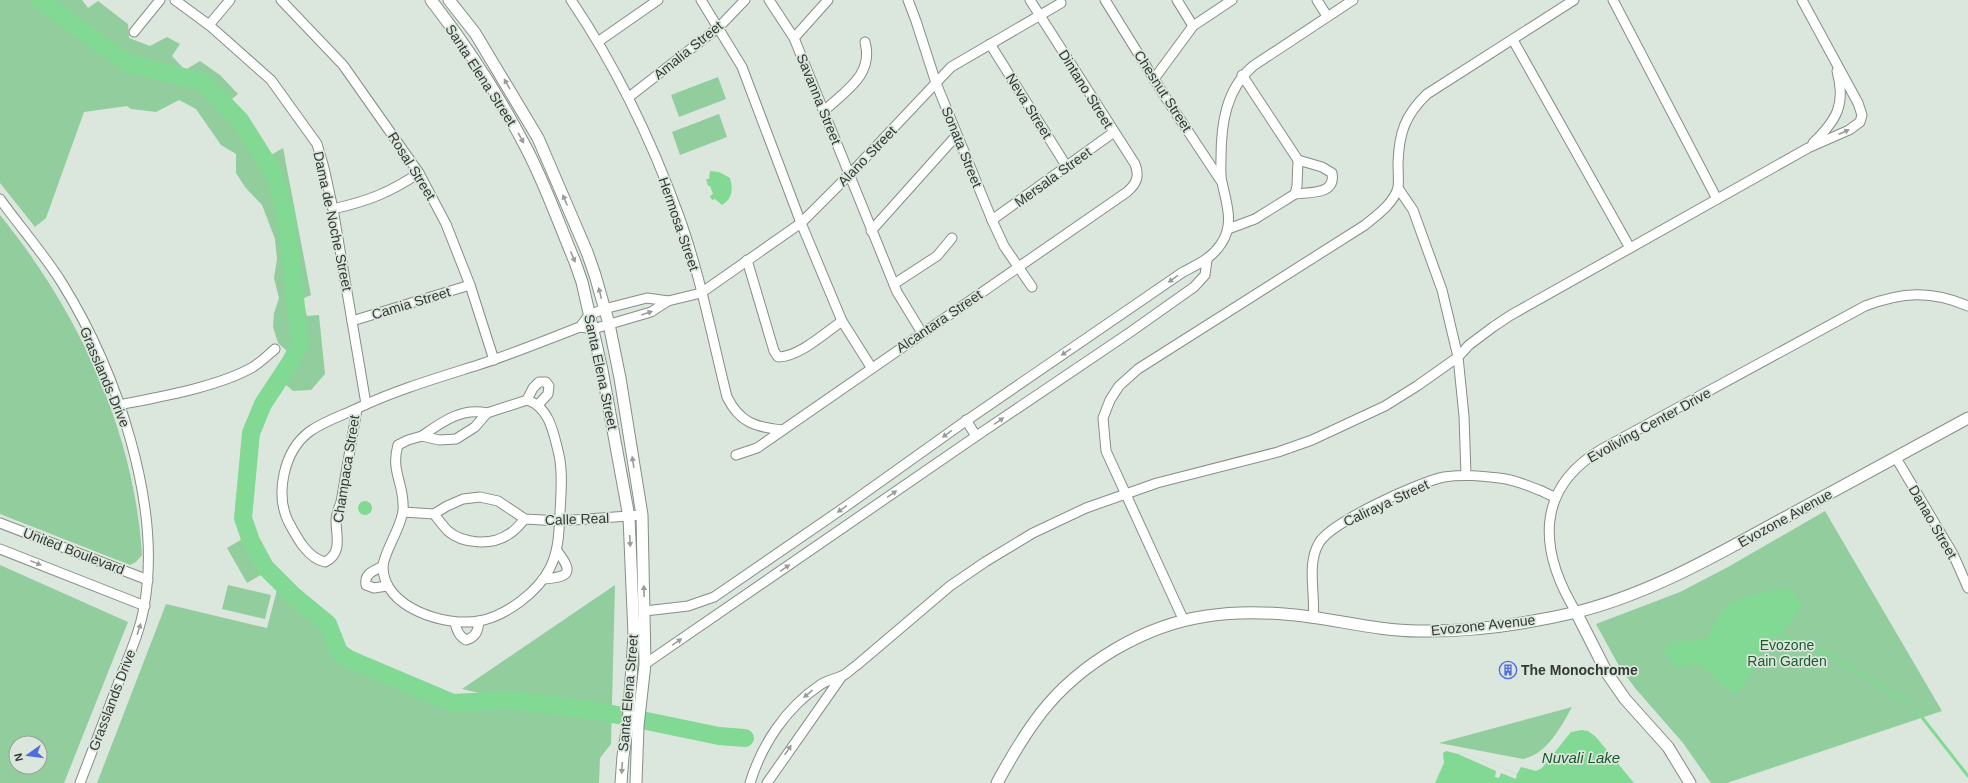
<svg xmlns="http://www.w3.org/2000/svg" width="1968" height="783" font-family="Arial,sans-serif">
<style>
.green{fill:#92cd9d;fill-rule:evenodd}
.water{fill:#82d994}
.pier{fill:#dbe7dd}
.lines{fill:none;stroke-linecap:round;stroke-linejoin:round}
.stream{stroke:#82d994;stroke-width:3}
.river{stroke:#82d994;stroke-width:18}
.minor-casing{stroke:#848f85;stroke-width:11}
.tertiary-casing{stroke:#848f85;stroke-width:13}
.minor{stroke:#fff;stroke-width:9}
.tertiary{stroke:#fff;stroke-width:11}
.oneway{fill:#9a9c9a}
.labels{text-anchor:middle;stroke-width:3.5;stroke-linejoin:round;paint-order:stroke}
.street-label{font-size:14px;fill:#343834;stroke:#dbe7dd}
.park-label{font-size:14px;fill:#1e5a2e;stroke:#dbe7dd}
.poi-label{font-size:14px;font-weight:bold;fill:#343834;stroke:#dbe7dd;text-anchor:start}
.water-label{font-size:15px;font-style:italic;fill:#1a572b;stroke:#dbe7dd}
</style>
<rect width="100%" height="100%" fill="#dbe7dd"/>
<g class="green">
<path d="M0 0H82L88 8 98 1 128 24 129 38 150 46 167 37 180 44 172 56 185 70 200 61 220 75 238 94 231 100 245 117 271 155 283 148 311 295 302 299 307 316 319 315 325 374 311 390 293 391 284 383 288 352 278 343 273 327 274 313 279 298 274 278 277 259 275 239 262 205 245 187 236 173V154L221 145 196 109 179 100 156 112 131 109 127 106 84 112 46 218 35 227 0 183Z"/>
<path d="M718 77 726 99 679 117 671 95Z"/>
<path d="M719 114 727 137 680 155 672 132Z"/>
<path d="M0 215C78 311 134 430 142 555L136 562 130 565 0 514Z"/>
<path d="M1825 511 1942 711 1727 783H1711L1683 743 1635 688 1619 666 1596 624 1680 592 1728 567Z"/>
<path d="M244 538 264 573 247 583 227 548Z"/>
<path d="M0 565 128 622 64 783H0ZM16 743H40V767H16Z"/>
<path d="M228 585 271 595 265 619 222 609Z"/>
<path d="M615 585 611 744 600 758 599 783H97L166 604 267 628 278 586 324 629 339 652 349 659 453 703 510 700 462 689Z"/>
<path d="M1572 707C1561 727 1547 754 1523 759L1439 743Z"/>
</g>
<g class="water">
<path d="M710 171 719 172 730 178C733 189 733 198 722 205L715 199 712 200 710 196 713 194 710 186H708L706 179H709Z"/>
<circle cx="365" cy="508" r="7"/>
<path d="M1775 589 1792 590 1802 606 1780 635 1770 639 1765 644 1743 687 1733 694 1698 663 1675 668 1664 651 1666 645 1678 641 1706 640C1711 632 1713 625 1717 618 1728 599 1756 595 1775 589Z"/>
<path d="M1582 730 1588 731 1596 737 1634 783H1435L1444 763 1443 753 1446 751 1458 754 1461 752 1517 774 1521 767 1536 771 1542 768 1571 732Z"/>
</g>
<path class="pier" d="M1461 752 1517 774 1516 779 1501 773 1499 778 1495 777 1496 771 1458 754Z"/>
<g class="lines">
<g class="stream">
<path d="M1780 635 1829 654 1907 702"/>
<path d="M1917 711 1968 776"/>
</g>
<path class="river" d="M40 0 127 63 203 82 240 120 274 174 286 215 300 344 290 363 263 404 251 433 243 518 251 541 265 567 294 596 328 624 339 652 349 659 453 703 512 700 598 711 719 736 745 738"/>
<defs>
<g id="minor">
<path d="M175 0 209 25 271 80 317 144 324 168 333 209 366 404"/>
<path d="M281 0 343 65 419 173 446 224 470 285 494 360"/>
<path d="M571 0C617 68 651 139 679 216 700 274 712 337 727 397 740 423 755 427 783 430"/>
<path d="M701 0 742 67 801 223 842 321 871 367"/>
<path d="M769 0 794 38 897 292 922 333"/>
<path d="M908 0 916 21 936 83 992 220 1004 246 1032 287"/>
<path d="M1105 0 1164 95 1221 181"/>
<path d="M1177 0 1193 26"/>
<path d="M1317 0 1327 16"/>
<path d="M1613 0 1717 199"/>
<path d="M209 25 230 0"/>
<path d="M134 32 160 0"/>
<path d="M794 38 828 0"/>
<path d="M1513 40 1630 248"/>
<path d="M599 41 658 0"/>
<path d="M990 44 1067 167"/>
<path d="M1154 79 1193 26 1232 0"/>
<path d="M629 97 719 27 745 0"/>
<path d="M824 111C845 91 874 75 865 42"/>
<path d="M1813 143C1837 120 1846 104 1837 71"/>
<path d="M1398 188 1413 210 1442 290 1458 357 1464 416 1466 475"/>
<path d="M1295 194C1310 192 1336 195 1332 173L1322 167 1298 160"/>
<path d="M0 199C20 227 44 254 62 283 116 370 163 505 144 607 140 631 130 653 121 676 107 712 94 747 80 783"/>
<path d="M333 209C368 201 389 193 419 173"/>
<path d="M992 220 1114 132"/>
<path d="M1228 229 1255 219 1295 194 1297 186 1298 160 1242 75"/>
<path d="M871 231 956 136"/>
<path d="M747 260 774 351 778 357C799 357 825 333 842 321"/>
<path d="M894 284 937 256 952 238"/>
<path d="M352 321 470 285"/>
<path d="M580 327 589 315 604 309 647 298 668 301 701 293 801 223 850 174 951 67 1061 3"/>
<path d="M527 400C550 407 554 435 559 455 563 473 561 494 560 512 559 531 559 550 550 568 538 592 506 616 479 621 446 627 382 608 383 566 384 552 402 526 403 510 405 484 390 472 398 445L408 440 422 436 439 440 456 439 475 427 487 413Z"/>
<path d="M527 400 533 388 539 382H546L549 386 548 394 538 405"/>
<path d="M119 405C159 397 218 387 253 367 261 362 268 355 275 349"/>
<path d="M357 409 341 502C339 508 336 513 336 520 336 536 343 553 325 562 307 558 296 536 288 521 275 493 284 451 309 432 324 421 341 416 358 408 396 390 437 378 478 365 512 354 546 340 580 327L593 329 651 312 668 301"/>
<path d="M966 420 976 436"/>
<path d="M422 436C442 422 462 407 487 413"/>
<path d="M736 455 757 448 1127 192C1136 184 1140 177 1135 164L1030 0"/>
<path d="M1896 458 1953 554 1968 588"/>
<path d="M403 512 434 514"/>
<path d="M525 519C520 524 515 531 509 534 492 546 463 544 448 531 443 526 438 519 434 514L447 506 463 499 480 497 498 501 525 519 560 521 642 515"/>
<path d="M0 523 148 580"/>
<path d="M0 549 145 606"/>
<path d="M383 566C374 571 364 573 366 585L374 588 387 586"/>
<path d="M543 579C568 577 575 574 557 551"/>
<path d="M645 611 688 606 714 597 845 507 960 425 1183 272C1198 264 1211 259 1221 244 1235 224 1226 202 1222 182 1220 174 1221 165 1221 158 1221 124 1226 89 1253 66L1353 0"/>
<path d="M1576 612C1539 551 1534 489 1602 449L1865 306C1902 292 1931 290 1968 306"/>
<path d="M1313 618C1316 594 1306 565 1319 543 1331 522 1419 482 1444 477 1462 474 1481 476 1499 478 1512 479 1527 485 1539 490 1545 492 1550 496 1556 497"/>
<path d="M1184 621 1106 451 1103 418 1110 400 1119 386 1138 369 1365 225C1377 215 1393 204 1398 188 1399 181 1398 171 1398 163 1399 133 1405 115 1427 94L1574 0"/>
<path d="M455 623C457 631 459 636 466 640 476 637 478 631 479 621"/>
<path d="M645 664 972 439 1129 333 1194 287 1205 275 1207 260"/>
<path d="M750 783C762 744 786 708 820 685 827 680 835 679 842 676 848 673 852 668 857 665L950 586 985 562 1033 533 1086 508 1157 483 1278 452 1312 440 1385 406 1417 386 1458 357 1469 345 1493 327 1511 315 1808 148 1849 130 1860 122 1862 115 1858 103 1802 0"/>
<path d="M767 783 842 676"/>
</g>
<g id="tertiary">
<path d="M431 0C466 45 497 92 523 142 544 180 558 222 575 262L582 282 602 370 629 517 634 635 628 725 623 756 621 783"/>
<path d="M449 0 475 33 538 138 587 252 595 275 609 324 620 378 642 515 645 664 638 726 636 783"/>
<path d="M1576 612 1607 673 1625 699 1668 747 1690 783"/>
<path d="M997 783C1010 759 1024 735 1041 713 1080 663 1145 625 1207 616 1232 612 1259 612 1284 614 1329 617 1374 631 1419 631 1472 632 1526 624 1577 612 1652 593 1718 554 1786 517 1846 484 1907 451 1968 418"/>
</g>
</defs>
<use href="#minor" class="minor-casing"/>
<use href="#tertiary" class="tertiary-casing"/>
<use href="#minor" class="minor"/>
<use href="#tertiary" class="tertiary"/>
</g>
<defs><path id="oneway-solid" d="M-6-.8H1V-3.2L6.5 0L1 3.2V.8H-6Z"/></defs>
<g class="oneway">
<use href="#oneway-solid" transform="translate(507 84) rotate(-120)"/>
<use href="#oneway-solid" transform="translate(1844 132) rotate(-25)"/>
<use href="#oneway-solid" transform="translate(521 138) rotate(61)"/>
<use href="#oneway-solid" transform="translate(565 200) rotate(-113)"/>
<use href="#oneway-solid" transform="translate(573 257) rotate(67)"/>
<use href="#oneway-solid" transform="translate(1173 279) rotate(144)"/>
<use href="#oneway-solid" transform="translate(600 293) rotate(-104)"/>
<use href="#oneway-solid" transform="translate(647 313) rotate(-19)"/>
<use href="#oneway-solid" transform="translate(1066 352) rotate(146)"/>
<use href="#oneway-solid" transform="translate(999 421) rotate(-34)"/>
<use href="#oneway-solid" transform="translate(947 434) rotate(144)"/>
<use href="#oneway-solid" transform="translate(633 462) rotate(-99)"/>
<use href="#oneway-solid" transform="translate(892 494) rotate(-35)"/>
<use href="#oneway-solid" transform="translate(842 509) rotate(145)"/>
<use href="#oneway-solid" transform="translate(630 541) rotate(87)"/>
<use href="#oneway-solid" transform="translate(36 563) rotate(22)"/>
<use href="#oneway-solid" transform="translate(785 568) rotate(-35)"/>
<use href="#oneway-solid" transform="translate(644 591) rotate(-92)"/>
<use href="#oneway-solid" transform="translate(139 629) rotate(-72)"/>
<use href="#oneway-solid" transform="translate(677 642) rotate(-35)"/>
<use href="#oneway-solid" transform="translate(808 694) rotate(141)"/>
<use href="#oneway-solid" transform="translate(788 750) rotate(-56)"/>
<use href="#oneway-solid" transform="translate(622 768) rotate(93)"/>
</g>
<defs>
<symbol id="building-ring" viewBox="-11 -11 22 22"><circle r="9.5" fill="#dbe7dd" stroke="#516be0" stroke-width="1.5"/><path d="M-4-6H4V6H1V3H-1V6H-4ZM-2.5-4.3h1.7v1.8h-1.7ZM.8-4.3h1.7v1.8H.8ZM-2.5-1h1.7V.8h-1.7ZM.8-1h1.7V.8H.8Z" fill="#516be0"/></symbol>
</defs>
<g fill-rule="evenodd">
<use href="#building-ring" x="1498" y="660" width="20" height="20"/>
</g>
<g class="labels">
<g class="street-label">
<text transform="translate(688 50) rotate(-39)" y="5">Amalia Street</text>
<text transform="translate(481 75) rotate(57)" y="5">Santa Elena Street</text>
<text transform="translate(1086 89) rotate(58)" y="5">Dintano Street</text>
<text transform="translate(1163 91) rotate(57)" y="5">Chesnut Street</text>
<text transform="translate(819 99) rotate(68)" y="5">Savanna Street</text>
<text transform="translate(1029 106) rotate(58)" y="5">Neva Street</text>
<text transform="translate(962 147) rotate(68)" y="5">Sonata Street</text>
<text transform="translate(867 156) rotate(-46)" y="5">Alano Street</text>
<text transform="translate(412 166) rotate(58)" y="5">Rosal Street</text>
<text transform="translate(1053 177) rotate(-36)" y="5">Mersala Street</text>
<text transform="translate(333 221) rotate(78)" y="5">Dama de Noche Street</text>
<text transform="translate(679 224) rotate(71)" y="5">Hermosa Street</text>
<text transform="translate(411 303) rotate(-17)" y="5">Camia Street</text>
<text transform="translate(939 321) rotate(-34)" y="5">Alcantara Street</text>
<text transform="translate(601 372) rotate(78)" y="5">Santa Elena Street</text>
<text transform="translate(105 377) rotate(67)" y="5">Grasslands Drive</text>
<text transform="translate(1649 425) rotate(-29)" y="5">Evoliving Center Drive</text>
<text transform="translate(346 469) rotate(-81)" y="5">Champaca Street</text>
<text transform="translate(1386 503) rotate(-25)" y="5">Caliraya Street</text>
<text transform="translate(1785 518) rotate(-29)" y="5">Evozone Avenue</text>
<text transform="translate(577 519) rotate(-2)" y="5">Calle Real</text>
<text transform="translate(1933 522) rotate(60)" y="5">Danao Street</text>
<text transform="translate(74 551) rotate(21)" y="5">United Boulevard</text>
<text transform="translate(1483 625) rotate(-6)" y="5">Evozone Avenue</text>
<text transform="translate(628 693) rotate(-85)" y="5">Santa Elena Street</text>
<text transform="translate(112 700) rotate(-69)" y="5">Grasslands Drive</text>
</g>
<g class="park-label">
<text x="1787" y="650">Evozone<tspan x="1787" dy="16">Rain Garden</tspan></text>
</g>
<g class="poi-label">
<text x="1521" y="675">The Monochrome</text>
</g>
<g class="water-label">
<text x="1581" y="763">Nuvali Lake</text>
</g>
</g>
<g transform="translate(28 755) rotate(256)"><circle r="19" fill="#dbe7dd" stroke="#98a199"/>
<path d="M0-3L7 15L0 10L-7 15Z" fill="#516be0"/>
<text y="-6" font-size="11" font-weight="bold" text-anchor="middle" fill="#343834">N</text>
</g>
</svg>
